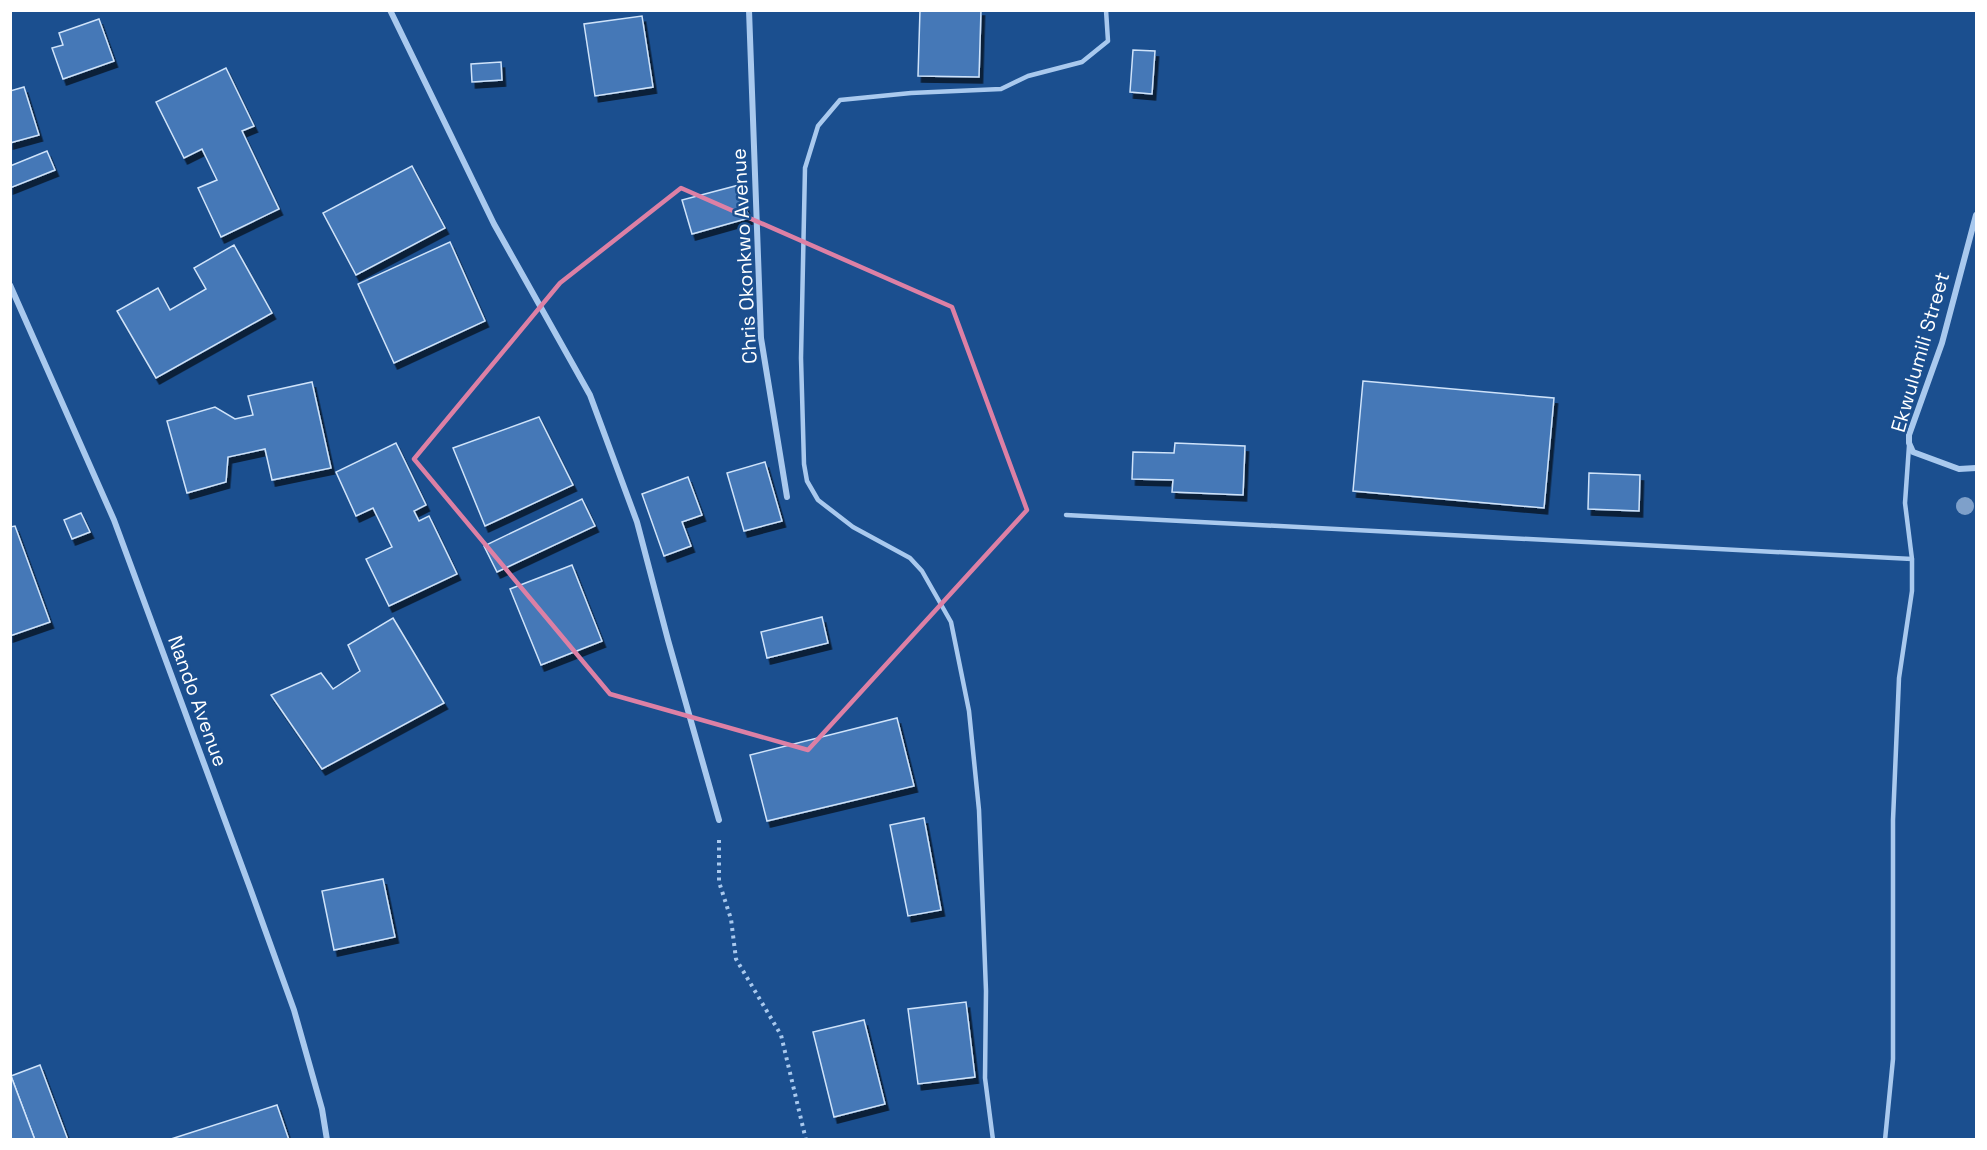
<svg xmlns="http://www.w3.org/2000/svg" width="1987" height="1150" font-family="'Space Grotesk',sans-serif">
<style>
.building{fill:#4478b7;stroke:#cfe3fa;stroke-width:1.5;filter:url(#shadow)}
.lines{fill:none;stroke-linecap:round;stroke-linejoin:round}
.path{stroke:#a9c9ee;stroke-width:4;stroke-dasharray:3 4.5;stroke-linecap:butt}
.service{stroke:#a9c9ee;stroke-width:4.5}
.minor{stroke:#a9c9ee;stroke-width:6}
.tree{fill:#7ea0ca}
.marked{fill:none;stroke:#dd80a5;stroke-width:4.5;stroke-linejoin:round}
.labels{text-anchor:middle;stroke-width:5;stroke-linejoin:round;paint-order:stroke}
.street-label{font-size:20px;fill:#fff;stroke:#1b4f8f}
</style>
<defs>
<filter id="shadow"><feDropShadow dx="3.5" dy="6" stdDeviation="0" flood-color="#0009"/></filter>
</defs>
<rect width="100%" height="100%" fill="#1b4f8f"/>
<g class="building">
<path d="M920 10H981L979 77 918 76Z"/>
<path d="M642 16 653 87 595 96 584 24Z"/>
<path d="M99 19 114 61 63 79 52 48 63 45 59 33Z"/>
<path d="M1133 50 1155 51 1152 94 1130 92Z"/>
<path d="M501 62 502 80 472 82 471 64Z"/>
<path d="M226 68 254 126 242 131 279 209 221 237 198 188 217 180 202 149 184 158 156 102Z"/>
<path d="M24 87 39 135 10 143V91Z"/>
<path d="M47 151 55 170 10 188V166Z"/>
<path d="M412 166 445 228 356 275 323 213Z"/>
<path d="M739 185 749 218 692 234 682 200Z"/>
<path d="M450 242 485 321 394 363 358 284Z"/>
<path d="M234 245 272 313 156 378 117 311 158 288 170 310 206 289 194 268Z"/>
<path d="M1363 381 1554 398 1544 508 1353 491Z"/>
<path d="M312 382 331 468 272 480 265 449 228 457 226 482 187 493 167 421 215 407 235 419 253 415 248 396Z"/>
<path d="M539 417 573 485 485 526 453 448Z"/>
<path d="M396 443 426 505 414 511 419 521 429 516 457 574 389 606 366 559 392 547 373 508 356 516 336 472Z"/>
<path d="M1175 443 1245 446 1243 495 1172 492 1173 480 1132 479 1133 452 1174 453Z"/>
<path d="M765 462 782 521 744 531 727 473Z"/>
<path d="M1589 473 1640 475 1639 511 1588 509Z"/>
<path d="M688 477 702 515 682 522 691 546 664 556 642 494Z"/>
<path d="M582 499 595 526 497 572 484 546Z"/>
<path d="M81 513 90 532 72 539 64 520Z"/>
<path d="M15 526 50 622 10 636V527Z"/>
<path d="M572 565 602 641 541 665 510 589Z"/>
<path d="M822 617 828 643 767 658 761 632Z"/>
<path d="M393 618 444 703 322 769 271 695 321 673 333 689 360 671 348 645Z"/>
<path d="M897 718 914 786 767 821 750 755Z"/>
<path d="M924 818 941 910 908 916 890 825Z"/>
<path d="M383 879 395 937 334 950 322 891Z"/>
<path d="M966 1002 975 1077 918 1084 908 1009Z"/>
<path d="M864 1020 885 1104 834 1117 813 1032Z"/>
<path d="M40 1065 68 1140H35L11 1076Z"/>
<path d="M11 1076 35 1140H10Z"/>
<path d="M277 1105 289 1140 171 1139Z"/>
</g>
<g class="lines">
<path class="path" d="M719 840V882L731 919 736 959 781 1035 806 1140"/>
<g class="service">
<path d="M1066 515 1912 559"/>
<path d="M993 1140 985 1078 986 991 979 810 969 711 951 622 922 571 910 558 853 527 818 500 807 481 804 464 801 358 805 168 818 126 840 100 911 93 1001 89 1028 76 1082 62 1108 41 1106 10"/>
<path d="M1885 1140 1893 1059V820L1899 678 1912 591V559L1905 503 1909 446"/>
</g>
<g class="minor">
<path d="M390 10 494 224 590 395 637 522 668 640 719 820"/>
<path d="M749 10 761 338 787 497"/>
<path d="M1976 215 1942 343 1909 435V443L1913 452 1959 469 1976 468"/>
<path d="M10 285 114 520 250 888 294 1010 322 1109 327 1140"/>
</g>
</g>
<circle class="tree" cx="1965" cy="506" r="9"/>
<path class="marked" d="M681 188 952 307 1027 510 808 750 610 694 414 459 560 283Z"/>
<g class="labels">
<g class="street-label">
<text transform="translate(744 256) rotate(-93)" y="7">Chris Okonkwo Avenue</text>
<text transform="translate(1920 352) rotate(-74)" y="7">Ekwulumili Street</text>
<text transform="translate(198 701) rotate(70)" y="7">Nando Avenue</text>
</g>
</g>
<rect width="1987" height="1150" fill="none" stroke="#ffffff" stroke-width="24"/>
</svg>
